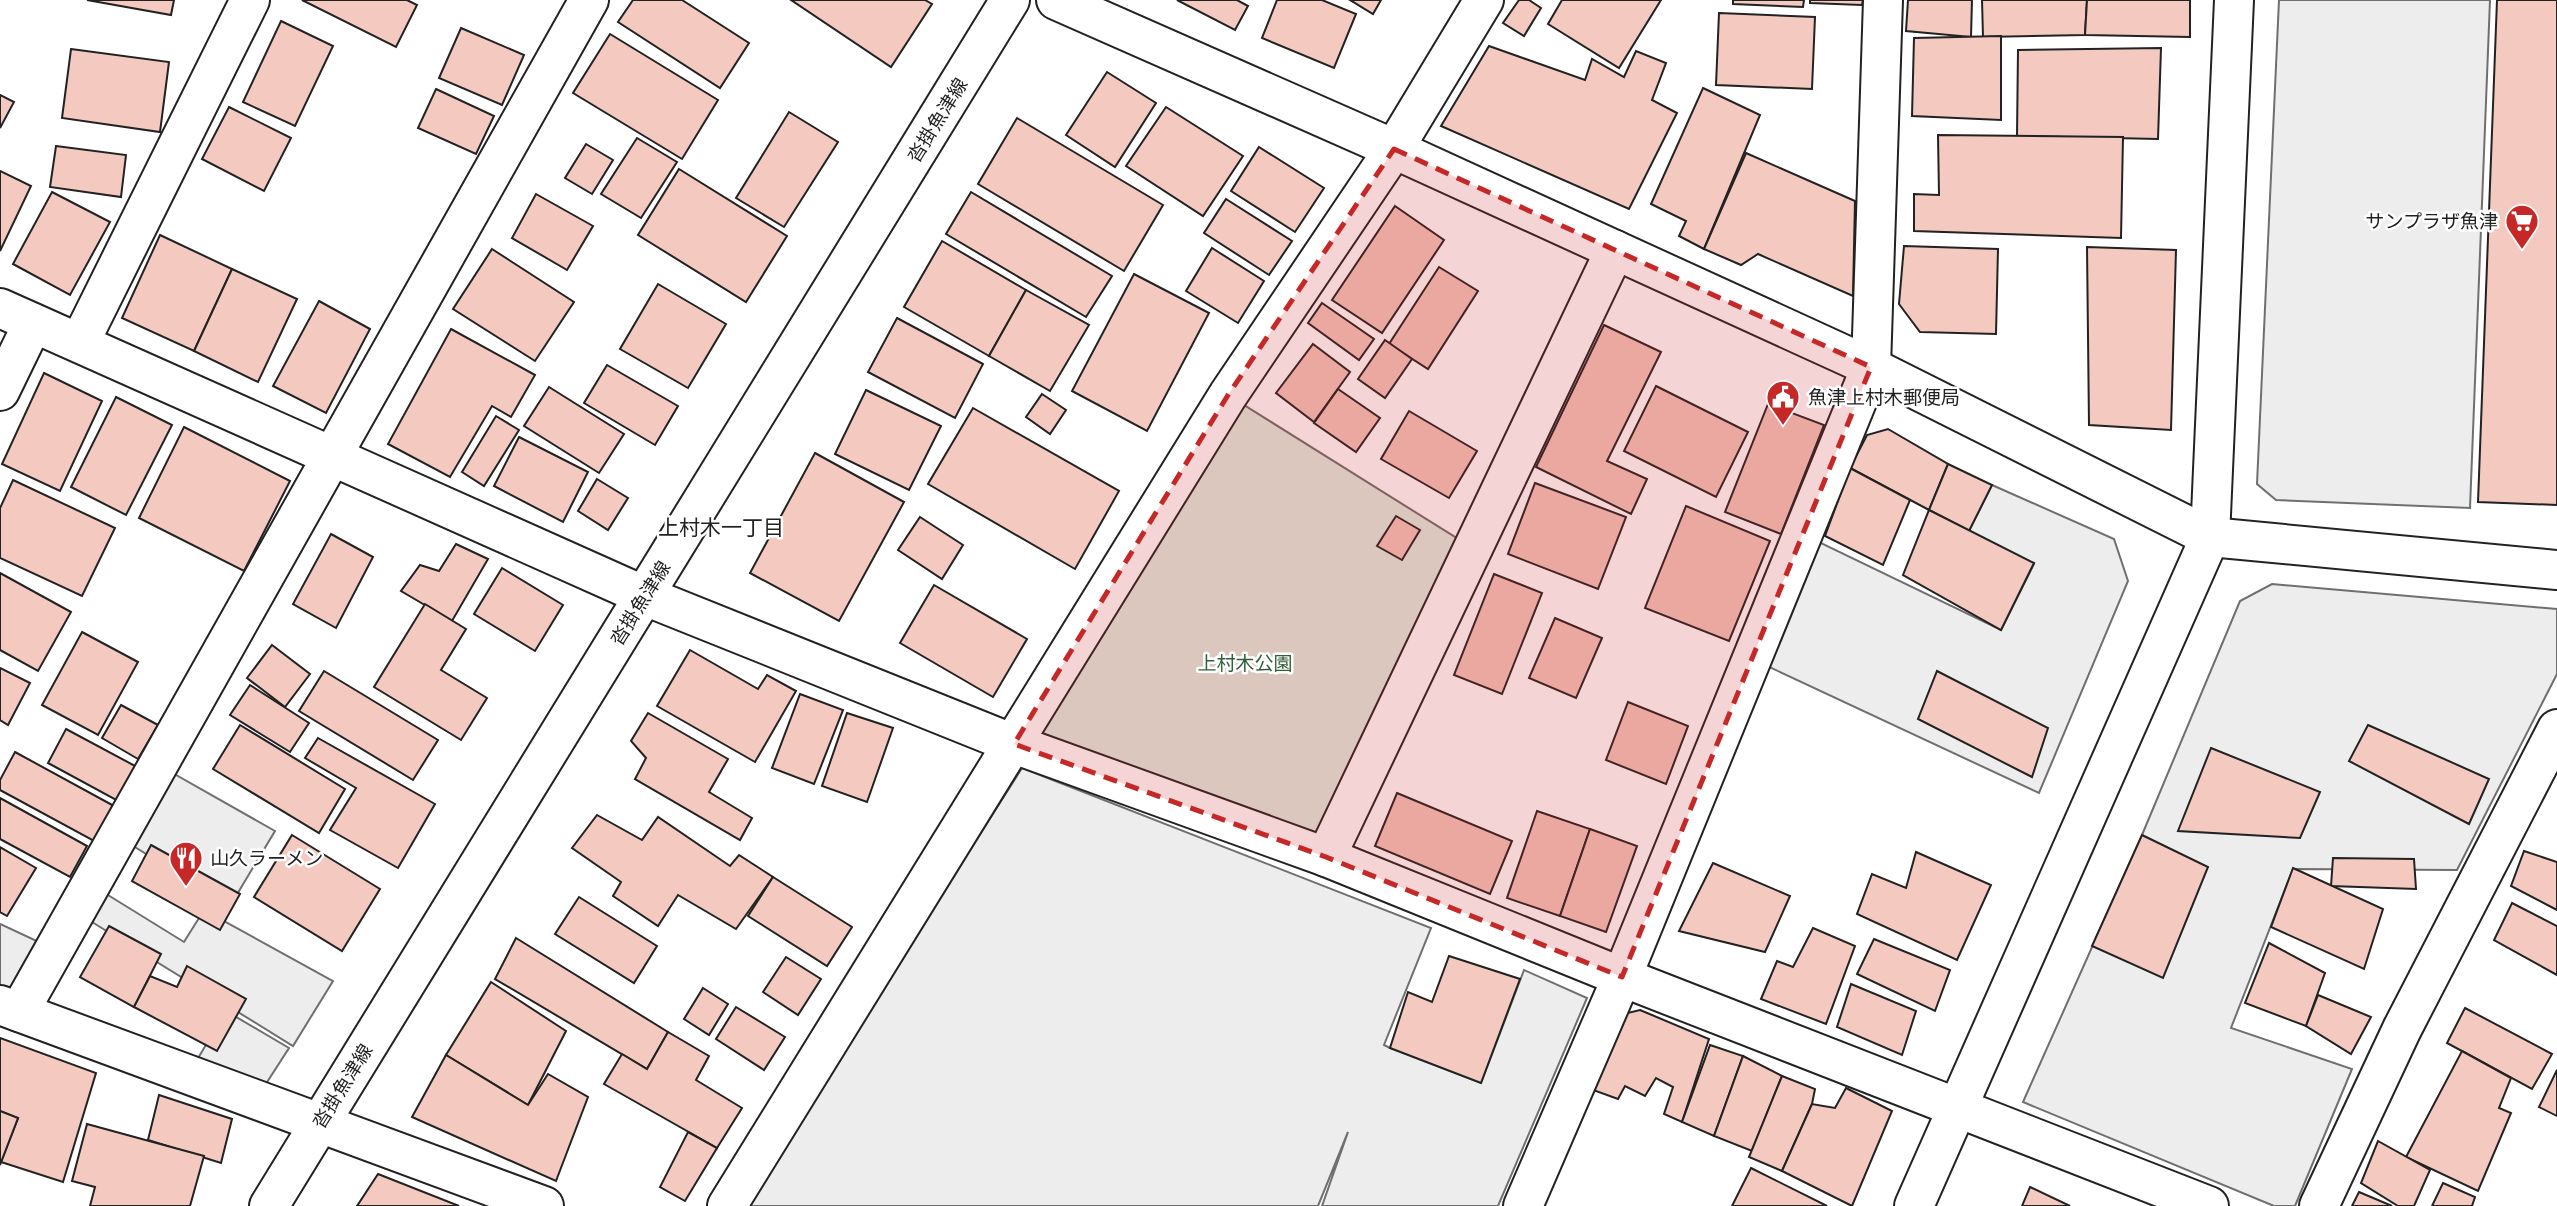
<svg xmlns="http://www.w3.org/2000/svg" width="2557" height="1206" font-family="Quicksand,'Noto Sans JP',sans-serif">
<style>
.green{fill:#e0efe3;stroke:#6f6f6f;stroke-width:2}
.parking{fill:#ededed;stroke:#6f6f6f;stroke-width:2}
.building{fill:#f3c9c0;stroke:#222;stroke-width:2}
.lines{fill:none;stroke-linecap:round;stroke-linejoin:round}
.minor-casing{stroke:#222;stroke-width:42}
.tertiary-casing{stroke:#222;stroke-width:42}
.secondary-casing{stroke:#222;stroke-width:42}
.minor{stroke:#fff;stroke-width:38}
.tertiary{stroke:#fff;stroke-width:38}
.secondary{stroke:#fff;stroke-width:38}
.marked{fill:#c62828;fill-opacity:0.2;stroke:#c62828;stroke-width:5;stroke-dasharray:14 9;stroke-linejoin:round}
.labels{text-anchor:middle;stroke-width:5;stroke-linejoin:round;paint-order:stroke}
.street-label{font-size:19px;fill:#222;stroke:#fff}
.poi-label{font-size:19px;fill:#222;stroke:#fff;text-anchor:start}
.park-label{font-size:19px;fill:#2f5e38;stroke:#fff}
.neighbourhood-label{font-size:21px;fill:#222;stroke:#fff}
</style>
<rect width="100%" height="100%" fill="#fff"/>
<path class="green" d="M1228 395 1471 547 1326 857 1014 744Z"/>
<g class="parking">
<path d="M2279 0H2490L2470 508 2276 500 2257 484Z"/>
<path d="M1992 485 2114 539 2128 581 2039 793 1765 665 1819 542 2001 630 2034 564 1969 531Z"/>
<path d="M2272 584 2557 609V674L2457 870 2293 869 2231 1028 2352 1069 2295 1206H2274L2023 1102 2142 835 2240 601Z"/>
<path d="M162 767 275 831 230 906 122 839Z"/>
<path d="M1022 768 1431 928 1384 1045 1390 1048 1481 1083 1524 970 1587 998 1498 1206H1322L1348 1132 1318 1206H743Z"/>
<path d="M95 887 184 942 204 910 333 981 293 1046 79 914Z"/>
<path d="M0 924 41 943 9 996 0 992Z"/>
<path d="M226 1011 289 1048 260 1093 194 1065Z"/>
</g>
<g class="building">
<path d="M87 0H174L171 15Z"/>
<path d="M302 0H407L417 5 396 47Z"/>
<path d="M633 0H682L749 43 720 88 618 22Z"/>
<path d="M791 0H925L932 4 891 67Z"/>
<path d="M1177 0H1237L1248 6 1235 30Z"/>
<path d="M1277 0H1322L1356 14 1334 68 1262 38Z"/>
<path d="M1350 0H1381L1373 14Z"/>
<path d="M1519 0H1529L1541 8 1524 36 1503 23Z"/>
<path d="M1562 0H1661L1619 68 1548 24Z"/>
<path d="M1733 0H1804L1803 7 1733 4Z"/>
<path d="M1810 0H1863L1862 5 1810 3Z"/>
<path d="M1908 0H1972L1971 37 1906 31Z"/>
<path d="M1982 0H2087L2085 35 1983 37Z"/>
<path d="M2087 0H2190V37L2085 35Z"/>
<path d="M2497 0H2557V505L2478 502Z"/>
<path d="M1719 13 1815 17 1812 89 1716 85Z"/>
<path d="M281 21 333 46 295 126 243 102Z"/>
<path d="M461 28 524 55 502 105 439 78Z"/>
<path d="M610 34 718 100 682 159 573 93Z"/>
<path d="M2001 36V120L1912 116 1914 38Z"/>
<path d="M1489 46 1585 80 1592 59 1624 77 1636 51 1666 63 1652 100 1677 113 1629 209 1441 126Z"/>
<path d="M2161 48 2158 139 2017 136 2018 50Z"/>
<path d="M71 49 169 62 160 132 62 118Z"/>
<path d="M1107 72 1156 103 1115 167 1066 135Z"/>
<path d="M1703 88 1760 115 1704 249 1679 236 1686 221 1651 204Z"/>
<path d="M436 89 494 116 476 154 418 128Z"/>
<path d="M0 95 14 102 0 128Z"/>
<path d="M229 107 291 138 264 191 202 159Z"/>
<path d="M1166 107 1243 156 1203 216 1126 166Z"/>
<path d="M789 112 838 142 784 227 736 198Z"/>
<path d="M1017 118 1163 205 1124 271 978 184Z"/>
<path d="M1938 135 2123 137 2121 238 1914 231V194L1939 195Z"/>
<path d="M637 138 677 162 641 218 601 194Z"/>
<path d="M586 144 613 160 592 194 565 178Z"/>
<path d="M56 146 126 155 121 197 50 187Z"/>
<path d="M1259 147 1324 188 1295 232 1231 191Z"/>
<path d="M1746 153 1855 201 1853 296 1758 254 1741 265 1704 249Z"/>
<path d="M679 169 787 236 746 302 638 235Z"/>
<path d="M0 171 31 186 0 251Z"/>
<path d="M52 192 110 222 70 295 13 264Z"/>
<path d="M971 192 1112 276 1086 317 946 234Z"/>
<path d="M536 194 593 226 567 270 512 238Z"/>
<path d="M1226 199 1292 241 1269 275 1204 233Z"/>
<path d="M1395 206 1444 240 1382 333 1332 300Z"/>
<path d="M160 235 232 269 194 351 122 318Z"/>
<path d="M942 241 1026 290 989 356 904 307Z"/>
<path d="M1904 246 1998 249 1996 334 1920 332 1899 304Z"/>
<path d="M2087 247 2176 250 2171 430 2089 425Z"/>
<path d="M1212 248 1264 281 1238 323 1186 291Z"/>
<path d="M492 249 574 302 535 361 453 309Z"/>
<path d="M1439 267 1478 291 1428 369 1389 344Z"/>
<path d="M232 269 297 299 258 382 194 351Z"/>
<path d="M1134 274 1209 313 1147 431 1072 391Z"/>
<path d="M658 284 726 324 688 388 620 349Z"/>
<path d="M1026 290 1089 325 1050 391 989 356Z"/>
<path d="M319 301 370 329 326 413 273 386Z"/>
<path d="M1322 303 1374 339 1359 360 1308 323Z"/>
<path d="M897 318 983 364 955 418 868 372Z"/>
<path d="M1604 325 1661 352 1607 461 1647 479 1631 514 1536 467Z"/>
<path d="M451 329 535 375 511 417 492 406 450 477 388 444Z"/>
<path d="M1385 340 1412 359 1385 398 1358 379Z"/>
<path d="M1313 344 1350 372 1314 422 1276 393Z"/>
<path d="M607 365 678 406 655 445 584 403Z"/>
<path d="M44 373 102 401 60 491 2 464Z"/>
<path d="M1656 386 1748 432 1716 497 1624 451Z"/>
<path d="M549 387 624 434 599 473 524 426Z"/>
<path d="M1338 389 1380 418 1356 452 1314 423Z"/>
<path d="M866 390 941 426 909 490 835 454Z"/>
<path d="M1042 394 1066 410 1050 434 1026 417Z"/>
<path d="M116 397 172 425 126 515 71 487Z"/>
<path d="M1768 404 1824 425 1781 534 1725 512Z"/>
<path d="M973 408 1119 491 1075 569 928 484Z"/>
<path d="M1409 411 1477 451 1449 498 1381 459Z"/>
<path d="M496 416 519 430 484 486 462 472Z"/>
<path d="M184 427 290 481 244 571 139 518Z"/>
<path d="M1888 429 1948 464 1929 510 1850 468 1867 435Z"/>
<path d="M519 437 588 472 563 522 494 486Z"/>
<path d="M815 453 904 502 839 621 750 573Z"/>
<path d="M1948 464 1992 485 1969 531 1929 510Z"/>
<path d="M1850 468 1910 500 1883 565 1825 536Z"/>
<path d="M597 479 628 498 608 530 578 511Z"/>
<path d="M13 480 115 528 82 596 0 558V508Z"/>
<path d="M1535 483 1626 517 1598 589 1508 554Z"/>
<path d="M1686 506 1770 541 1729 641 1645 608Z"/>
<path d="M1929 510 2034 563 2001 630 1903 575Z"/>
<path d="M1396 516 1420 530 1402 560 1377 546Z"/>
<path d="M920 517 963 545 942 579 898 550Z"/>
<path d="M331 534 373 557 336 628 293 604Z"/>
<path d="M456 544 488 559 452 621 401 591 420 565 439 571Z"/>
<path d="M502 568 563 605 535 651 474 614Z"/>
<path d="M0 573 71 612 38 671 0 650Z"/>
<path d="M1494 574 1542 593 1502 694 1454 675Z"/>
<path d="M934 585 1027 639 993 697 900 643Z"/>
<path d="M425 604 466 629 441 670 487 698 461 740 374 687Z"/>
<path d="M1555 618 1602 638 1576 698 1529 678Z"/>
<path d="M82 632 138 662 98 735 42 705Z"/>
<path d="M272 645 310 674 285 707 247 678Z"/>
<path d="M690 650 758 689 767 675 796 691 755 762 657 706Z"/>
<path d="M0 668 30 683 8 725 0 720Z"/>
<path d="M324 671 438 740 413 780 299 711Z"/>
<path d="M1937 671 2048 728 2032 777 1918 719Z"/>
<path d="M250 685 309 723 290 752 230 715Z"/>
<path d="M800 694 843 710 814 784 772 768Z"/>
<path d="M1628 702 1688 726 1666 784 1606 760Z"/>
<path d="M121 705 158 725 138 759 102 738Z"/>
<path d="M648 713 728 759 709 792 752 818 740 840 635 779 646 758 631 741Z"/>
<path d="M847 713 893 728 867 802 822 786Z"/>
<path d="M240 725 345 789 319 833 213 769Z"/>
<path d="M2368 725 2489 779 2469 824 2349 761Z"/>
<path d="M66 729 137 767 118 801 48 763Z"/>
<path d="M318 738 435 804 398 868 330 830 356 788 305 758Z"/>
<path d="M2211 748 2320 792 2300 838 2178 831Z"/>
<path d="M15 752 114 806 94 841 0 790V780Z"/>
<path d="M1397 793 1512 841 1490 894 1375 846Z"/>
<path d="M0 798 87 846 70 877 0 839Z"/>
<path d="M1537 811 1590 829 1560 916 1507 898Z"/>
<path d="M597 815 642 840 658 817 730 866 739 855 773 877 736 929 678 895 658 926 613 896 621 882 572 848Z"/>
<path d="M1590 829 1637 846 1606 932 1560 916Z"/>
<path d="M292 835 380 889 342 951 254 897Z"/>
<path d="M2142 835 2208 867 2163 978 2092 946Z"/>
<path d="M151 845 240 894 220 930 132 881Z"/>
<path d="M0 847 36 868 7 916 0 912Z"/>
<path d="M2524 851 2557 862V910L2511 886Z"/>
<path d="M1916 852 1991 885 1957 960 1857 914 1872 874 1906 888Z"/>
<path d="M2333 858 2414 859 2416 889 2331 886Z"/>
<path d="M1713 863 1790 896 1765 952 1679 931Z"/>
<path d="M2293 868 2383 909 2364 969 2271 927Z"/>
<path d="M773 877 852 927 827 966 748 916Z"/>
<path d="M579 897 657 946 634 983 555 934Z"/>
<path d="M2512 903 2557 926V975L2494 940Z"/>
<path d="M109 926 161 954 134 1007 80 977Z"/>
<path d="M1813 928 1855 946 1826 1024 1761 999 1777 961 1793 967Z"/>
<path d="M516 938 668 1032 647 1069 495 979Z"/>
<path d="M1874 939 1950 970 1935 1011 1857 974Z"/>
<path d="M2269 943 2325 973 2306 1026 2245 1003Z"/>
<path d="M1449 956 1520 979 1481 1083 1390 1048 1408 992 1432 1002Z"/>
<path d="M786 957 821 979 798 1015 763 992Z"/>
<path d="M187 966 246 999 217 1051 134 1007 150 976 177 987Z"/>
<path d="M491 982 566 1031 528 1105 446 1055Z"/>
<path d="M1851 984 1916 1011 1902 1055 1837 1027Z"/>
<path d="M703 988 728 1004 709 1035 684 1019Z"/>
<path d="M2318 995 2371 1017 2351 1054 2306 1026Z"/>
<path d="M736 1007 785 1037 764 1070 716 1039Z"/>
<path d="M2465 1008 2552 1054 2532 1089 2447 1043Z"/>
<path d="M1640 1010 1709 1039 1682 1122 1664 1114 1673 1087 1656 1078 1645 1096 1625 1086 1618 1099 1593 1090 1619 1015Z"/>
<path d="M668 1032 709 1056 696 1080 742 1108 717 1148 604 1084 622 1054 647 1069Z"/>
<path d="M0 1038 96 1073 63 1182 1 1162 18 1118 0 1111Z"/>
<path d="M1710 1045 1743 1056 1714 1136 1682 1122Z"/>
<path d="M2462 1051 2511 1078 2499 1108 2511 1113 2478 1191 2406 1157Z"/>
<path d="M446 1055 528 1105 548 1074 588 1097 556 1181 412 1117Z"/>
<path d="M1743 1056 1782 1076 1752 1151 1714 1136Z"/>
<path d="M2557 1070V1116L2539 1107Z"/>
<path d="M1782 1076 1815 1089 1812 1104 1782 1171 1749 1157Z"/>
<path d="M1846 1088 1892 1111 1852 1206 1782 1171 1812 1104 1835 1108Z"/>
<path d="M159 1095 232 1119 221 1163 148 1140Z"/>
<path d="M0 1111 18 1118 0 1165Z"/>
<path d="M87 1124 204 1156 190 1206H90L95 1187 72 1181Z"/>
<path d="M688 1132 717 1148 685 1201 660 1187Z"/>
<path d="M2378 1141 2430 1170 2414 1206H2398L2361 1183Z"/>
<path d="M1751 1168 1827 1206H1732Z"/>
<path d="M378 1174 459 1206H357Z"/>
<path d="M2443 1183 2475 1197 2472 1206H2432Z"/>
<path d="M2030 1187 2070 1206H2022Z"/>
<path d="M2359 1192 2392 1206H2352Z"/>
</g>
<g class="lines">
<defs>
<g id="minor">
<path d="M0 308 645 596 1014 744 1326 857 1622 977 2209 1206"/>
<path d="M80 342 250 0"/>
<path d="M0 391 33 323"/>
<path d="M1326 857 1615 250"/>
<path d="M0 1005 544 1206"/>
<path d="M19 1012 589 0"/>
<path d="M727 1206 1228 395 1394 149 1484 0"/>
<path d="M1523 1206 1622 977 1871 367 1883 0"/>
<path d="M2319 1206 2402 1029 2557 729"/>
</g>
<g id="tertiary">
<path d="M1056 0 1394 149 1871 367 2210 537 2557 570"/>
<path d="M1914 1206 2210 537 2234 0"/>
</g>
<path id="secondary" d="M269 1206 1010 0"/>
</defs>
<use href="#minor" class="minor-casing"/>
<use href="#tertiary" class="tertiary-casing"/>
<use href="#secondary" class="secondary-casing"/>
<use href="#minor" class="minor"/>
<use href="#tertiary" class="tertiary"/>
<use href="#secondary" class="secondary"/>
</g>
<path class="marked" d="M1394 149 1871 367 1622 977 1326 857 1014 744 1228 395Z"/>
<defs>
<symbol id="supermarket-pin" viewBox="-11 -11 22 30"><path d="M0 17L-7.5 6A9.5 9.5 0 1 1 7.5 6Z" fill="#c62828" stroke="#fff"/><path d="M-6-5.5h2.5l.6 2H6L4.5 2H-2.5L-4.4-4H-6ZM-1.5 3.2a1.3 1.3 0 1 0 .1 0ZM3 3.2a1.3 1.3 0 1 0 .1 0Z" fill="#fff"/></symbol>
<symbol id="civic-pin" viewBox="-11 -11 22 30"><path d="M0 17L-7.5 6A9.5 9.5 0 1 1 7.5 6Z" fill="#c62828" stroke="#fff"/><path d="M-.6-6.5H3V-4.5H.6V-3L4-1V1h2V6H-6V1h2V-1L-.6-3ZM-1.2 2.5V6h2.4V2.5Z" fill="#fff"/></symbol>
<symbol id="restaurant-pin" viewBox="-11 -11 22 30"><path d="M0 17L-7.5 6A9.5 9.5 0 1 1 7.5 6Z" fill="#c62828" stroke="#fff"/><path d="M-5-6h1v4h1v-4h1v4h1v-4h1v5L-1.5 .5V6h-2V.5L-5-1ZM5-6V6H3V1.5H1.5Q1.5-4 5-6Z" fill="#fff"/></symbol>
</defs>
<g fill-rule="evenodd">
<use href="#supermarket-pin" x="2503" y="202" width="38" height="52"/>
<use href="#civic-pin" x="1764" y="378" width="38" height="52"/>
<use href="#restaurant-pin" x="167" y="839" width="38" height="52"/>
</g>
<g class="labels">
<g class="street-label">
<text transform="translate(937 120) rotate(-58)" y="7">沓掛魚津線</text>
<text transform="translate(640 603) rotate(-58)" y="7">沓掛魚津線</text>
<text transform="translate(342 1086) rotate(-58)" y="7">沓掛魚津線</text>
</g>
<g class="poi-label">
<text x="2498" y="228" text-anchor="end">サンプラザ魚津</text>
<text x="1808" y="404">魚津上村木郵便局</text>
<text x="210" y="865">山久ラーメン</text>
</g>
<g class="park-label">
<text x="1245" y="670">上村木公園</text>
</g>
<g class="neighbourhood-label">
<text x="721" y="535">上村木一丁目</text>
</g>
</g>
</svg>
